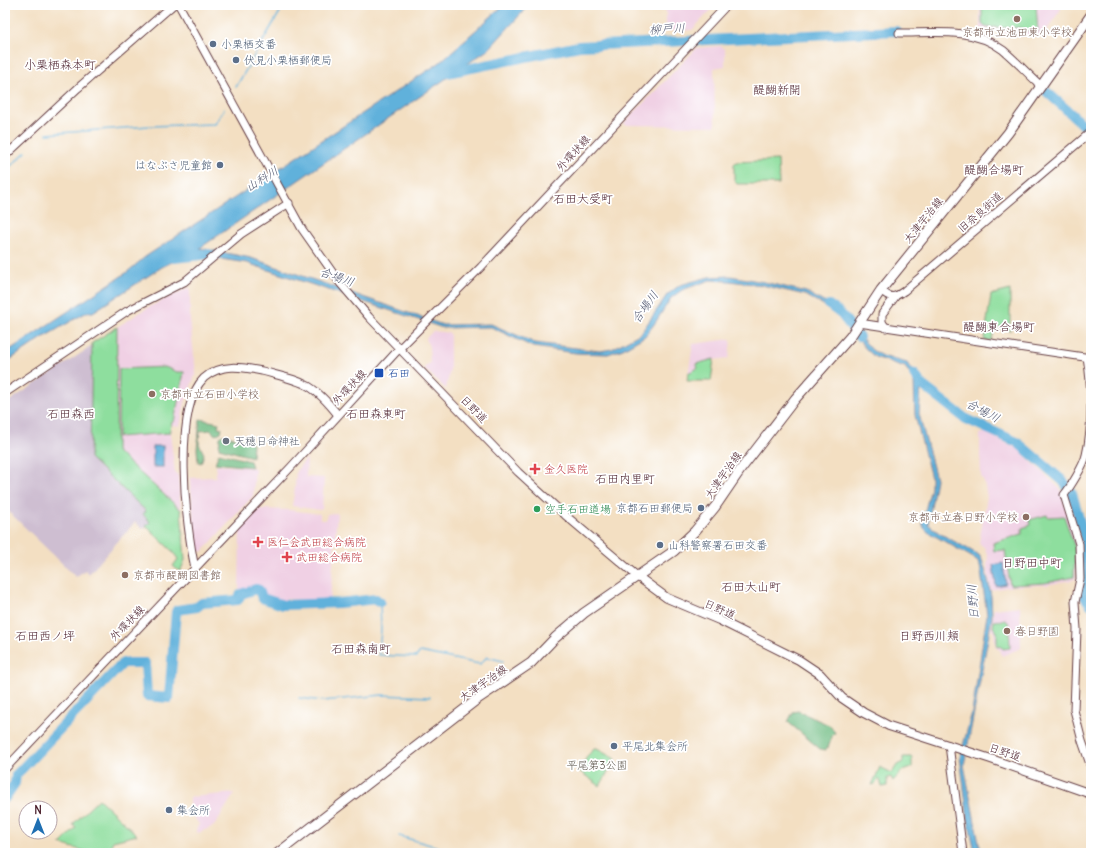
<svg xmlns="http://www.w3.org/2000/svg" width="1096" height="858" font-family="Delius,'Klee One',sans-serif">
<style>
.built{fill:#f0d0e4}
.industrial{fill:#cebed1}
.green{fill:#8ede9e;stroke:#6c7e64}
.forest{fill:#72bd85;stroke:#5e6e58}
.water{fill:#60b1db;stroke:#556883}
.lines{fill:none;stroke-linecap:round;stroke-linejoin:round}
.stream{stroke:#60b1db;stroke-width:1.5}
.river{stroke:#60b1db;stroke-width:10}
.tertiary-casing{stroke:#633c42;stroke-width:9}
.secondary-casing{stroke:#633c42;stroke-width:10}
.primary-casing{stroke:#633c42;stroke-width:11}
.tertiary{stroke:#fff;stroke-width:7}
.secondary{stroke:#fff;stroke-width:8}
.primary{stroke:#fff;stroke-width:9}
.education-dot{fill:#8d6e63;stroke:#fff;stroke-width:1.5}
.service-dot{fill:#5c6f8a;stroke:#fff;stroke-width:1.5}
.transit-dot{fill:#1a4fb4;stroke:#fff;stroke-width:1.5}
.worship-dot{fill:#6b7280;stroke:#fff;stroke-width:1.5}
.health-dot{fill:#e0444e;stroke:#fff;stroke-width:1.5}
.leisure-dot{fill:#2e9e5b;stroke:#fff;stroke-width:1.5}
.labels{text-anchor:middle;stroke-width:3.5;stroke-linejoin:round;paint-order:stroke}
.education-label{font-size:11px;fill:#785e54;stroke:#fff;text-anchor:start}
.service-label{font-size:11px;fill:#4e5e75;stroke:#fff;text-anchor:start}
.street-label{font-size:11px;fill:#4a1f2b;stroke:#fff}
.transit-label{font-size:11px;fill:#164399;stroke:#fff;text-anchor:start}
.worship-label{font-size:11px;fill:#5b616d;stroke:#fff;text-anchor:start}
.health-label{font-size:11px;fill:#be3a42;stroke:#fff;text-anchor:start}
.leisure-label{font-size:11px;fill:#27864d;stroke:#fff;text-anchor:start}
.park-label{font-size:11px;fill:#5e584e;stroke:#fff}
.water-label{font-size:12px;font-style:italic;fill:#535971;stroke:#fff}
.neighbourhood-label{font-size:12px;fill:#4a1f2b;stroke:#fff}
</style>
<rect width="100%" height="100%" fill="#fff"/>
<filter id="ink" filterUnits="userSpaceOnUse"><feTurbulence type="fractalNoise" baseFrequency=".025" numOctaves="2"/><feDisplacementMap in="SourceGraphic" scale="8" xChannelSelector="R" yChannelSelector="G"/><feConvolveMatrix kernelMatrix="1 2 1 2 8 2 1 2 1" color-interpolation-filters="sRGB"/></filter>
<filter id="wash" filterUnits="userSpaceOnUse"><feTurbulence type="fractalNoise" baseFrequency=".012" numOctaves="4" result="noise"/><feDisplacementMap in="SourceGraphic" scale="16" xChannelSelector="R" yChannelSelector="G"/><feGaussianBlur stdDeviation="0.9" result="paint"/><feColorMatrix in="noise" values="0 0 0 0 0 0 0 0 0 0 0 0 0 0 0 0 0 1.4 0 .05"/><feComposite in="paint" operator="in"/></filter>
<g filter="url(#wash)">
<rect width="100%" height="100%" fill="#f3dfc2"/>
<g class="built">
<path d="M645 5H716L692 30 671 31 666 28V10L641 9Z"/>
<path d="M980 5H1059L1061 9 1043 36H1014L1001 33 997 29H980Z"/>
<path d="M721 46 725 49V66L714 68 715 126 625 125 624 123 697 48Z"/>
<path d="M190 287V320L196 373 185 402 180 426 172 425 170 433 175 473 178 475 181 510 116 451 117 327 149 307Z"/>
<path d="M433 331 450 333V370L446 389 424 368 430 363 429 347 426 338Z"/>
<path d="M731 339 729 358 713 360 711 381H687L693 344Z"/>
<path d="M984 432 1018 449 1061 490 1077 547 1076 579 1047 585 1014 586 991 590 987 567 988 558 985 548 979 543 987 497 984 481 981 477 980 451V433L983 434Z"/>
<path d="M307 458 306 477 324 478 322 509 320 510 292 506 295 488 296 471Z"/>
<path d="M216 465 255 468 253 496 202 552 196 550 190 478 216 477Z"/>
<path d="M259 509 289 510 320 514V520H326L327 514 337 513 330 601 286 599V601L280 602 263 595 260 586 239 592 240 529Z"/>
<path d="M1020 606 1021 648 1002 656 1000 650 996 648 994 632 991 630 994 609Z"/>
<path d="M235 793 214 826 198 833 196 830 199 824 190 812V797Z"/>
</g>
<path class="industrial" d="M92 346 90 458 146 511 150 522 143 529 135 522 89 574 85 570 76 577 5 508V404Z"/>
<g class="green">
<path d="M982 5H1036L1038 32 1028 31 1021 28 985 27 982 24Z"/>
<path d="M778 160 779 184H737L734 181V164L736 162Z"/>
<path d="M1010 290V331L996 326 991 341 984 340 991 295Z"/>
<path d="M117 327 116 451 181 510 185 560 180 572 173 566 178 559 172 551 146 526 150 522 143 514 146 511 90 458 92 343Z"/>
<path d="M714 359 711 381H687L688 373 698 368 696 364Z"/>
<path d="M165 367 177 372H184L174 422H172L169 433 118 437 119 369Z"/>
<path d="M1047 515 1048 517 1064 516 1075 548 1074 577 1045 583 1010 585 1005 550 994 551 993 543 1022 534V528L1031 525 1029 520Z"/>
<path d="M1005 620 1009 623 1010 648 1003 649 1001 646 997 647V632L993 627 994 621Z"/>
<path d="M594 749H597L615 759 600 786 579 771 588 755Z"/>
<path d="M903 757H912V767L903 770 893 781 891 777 887 778V786L882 787 880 780 879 779 875 784 872 785 880 767 892 773 897 765 903 762Z"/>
<path d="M99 799 137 835 113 841 107 853H91L60 844 76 828 73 824Z"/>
</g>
<g class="forest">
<path d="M200 419 219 423 218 427 222 428 221 432 215 435 211 430 200 431 199 444 204 454 201 463 198 462 197 449Z"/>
<path d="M222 435 251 442 253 444 252 457 219 448 220 437Z"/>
<path d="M219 453 250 461 252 467 215 463Z"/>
<path d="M798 711 831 726 835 733 833 734 828 748 825 750 820 749 788 722 793 712Z"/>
</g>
<g class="water">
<path d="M504 5H529L489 49 200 248 251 258 443 325 491 324 535 343 600 351 612 349 641 333 667 295 680 285 709 277 730 276 764 282 806 292 836 309 872 350 882 356 907 363 922 384 921 386 919 414 936 479 928 524 939 533 979 555 982 560 988 580 991 596 992 617 964 765 979 843 984 853 975 851 968 820 960 757 972 712 987 615 980 565 977 560 928 532 924 528 922 522 931 488V478L915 415 914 379 905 367 875 357 865 348 851 329 835 312 820 303 805 295 762 285 729 281 710 280 682 290 671 298 655 323 645 336 623 349 608 354 576 353 533 347 491 327 443 328 247 263 188 254 162 267 93 312H87L44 337 5 363V354L8 351 126 273 145 257 439 63Z"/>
<rect x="153" y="446" width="10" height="21"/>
<path d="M1003 563 1006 584 996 586 993 565Z"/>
</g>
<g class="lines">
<g class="stream">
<path d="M236 87 284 5"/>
<path d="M47 134 149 126 215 124 224 109"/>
<path d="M5 171 26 152"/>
<path d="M380 602 381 629 379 655 416 657 420 652 474 663 480 664 487 657 503 661"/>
<path d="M299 698 323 701 382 695 430 697"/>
<path d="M399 836 459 853"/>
</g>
<g class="river">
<path d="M447 73 579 46 896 31"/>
<path d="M1047 92 1089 130"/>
<path d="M168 255 174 258 209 254"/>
<path d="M829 305 841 314 859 337"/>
<path d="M914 374 922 385 966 419 1017 442 1063 481 1072 493 1085 540V597L1091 605"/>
<path d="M5 798 15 783 16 775 123 663H145L147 696 169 698 176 612 177 610 197 607 202 603 238 600 241 594 256 589 259 590 262 598 283 605 339 603 376 599 380 602"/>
</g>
</g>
</g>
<g filter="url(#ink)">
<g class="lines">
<defs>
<g id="tertiary">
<path d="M179 5 302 229 340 283 369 317 518 472 565 515 637 576"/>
<path d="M899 33C934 33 973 27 1003 50 1015 60 1025 71 1037 82L1040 88"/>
<path d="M5 156 78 88 173 5"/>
<path d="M881 290C890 299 894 298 904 291L1091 132"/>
<path d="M859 323 1091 358"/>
<path d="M886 328 882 322V314L895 297"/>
<path d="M1087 357C1092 386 1093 426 1086 455 1084 465 1071 486 1064 495L1079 544 1080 579 1075 602 1077 629 1074 710 1082 741 1091 767"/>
<path d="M5 393 127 311 184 282 241 234 289 203"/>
<path d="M195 568C186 527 172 409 204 378 221 363 242 367 262 371 303 382 311 381 338 415"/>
<path d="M949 745 963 853"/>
<path d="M5 769 291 467 399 349 481 267 727 5"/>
</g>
<path id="secondary" d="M637 576 667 598 719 620 799 660 820 674 842 698 864 713 889 726 991 759 1091 794"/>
<path id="primary" d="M278 853 479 698 531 663 555 638 584 613 674 551 695 531 715 507 741 469 795 399 850 337 881 290 1008 133 1091 15"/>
</defs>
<use href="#tertiary" class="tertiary-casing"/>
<use href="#secondary" class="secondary-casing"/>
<use href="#primary" class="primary-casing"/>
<use href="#tertiary" class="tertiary"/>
<use href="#secondary" class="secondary"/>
<use href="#primary" class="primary"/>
</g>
</g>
<g class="education-dot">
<circle cx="1017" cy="19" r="4"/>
<circle cx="152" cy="394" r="4"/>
<circle cx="1026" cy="517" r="4"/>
<circle cx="125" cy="575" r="4"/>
<circle cx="1007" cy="631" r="4"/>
</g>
<g class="service-dot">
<circle cx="213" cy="44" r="4"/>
<circle cx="236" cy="60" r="4"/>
<circle cx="220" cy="165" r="4"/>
<circle cx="701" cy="508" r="4"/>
<circle cx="660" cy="545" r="4"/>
<circle cx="614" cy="746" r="4"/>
<circle cx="169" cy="810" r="4"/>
</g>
<rect class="transit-dot" x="374" y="368" width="10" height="10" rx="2"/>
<circle class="worship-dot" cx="226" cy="441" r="4"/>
<g class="health-dot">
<path d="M533 463h4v4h4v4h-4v4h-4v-4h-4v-4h4z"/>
<path d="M256 536h4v4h4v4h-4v4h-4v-4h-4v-4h4z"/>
<path d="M285 551h4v4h4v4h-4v4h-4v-4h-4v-4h4z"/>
</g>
<circle class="leisure-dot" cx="537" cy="509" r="4"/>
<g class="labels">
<g class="education-label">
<text x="1017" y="36" text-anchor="middle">京都市立池田東小学校</text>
<text x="160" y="398">京都市立石田小学校</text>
<text x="1018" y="521" text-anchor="end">京都市立春日野小学校</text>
<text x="133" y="579">京都市醍醐図書館</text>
<text x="1015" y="635">春日野園</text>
</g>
<g class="service-label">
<text x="221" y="48">小栗栖交番</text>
<text x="244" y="64">伏見小栗栖郵便局</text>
<text x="212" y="169" text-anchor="end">はなぶさ児童館</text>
<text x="693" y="512" text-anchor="end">京都石田郵便局</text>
<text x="668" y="549">山科警察署石田交番</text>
<text x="622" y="750">平尾北集会所</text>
<text x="177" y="814">集会所</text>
</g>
<g class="street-label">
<text transform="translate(573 153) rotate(-48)" y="4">外環状線</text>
<text transform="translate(980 212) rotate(-41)" y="4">旧奈良街道</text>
<text transform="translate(923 220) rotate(-51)" y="4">大津宇治線</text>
<text transform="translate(349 387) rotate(-47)" y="4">外環状線</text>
<text transform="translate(474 409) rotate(46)" y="4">日野道</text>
<text transform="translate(723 475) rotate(-55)" y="4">大津宇治線</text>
<text transform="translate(720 609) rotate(24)" y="4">日野道</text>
<text transform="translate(127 623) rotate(-46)" y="4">外環状線</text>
<text transform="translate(483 683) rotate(-35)" y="4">大津宇治線</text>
<text transform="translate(1005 752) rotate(19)" y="4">日野道</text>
</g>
<g class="transit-label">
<text x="388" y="377">石田</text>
</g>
<g class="worship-label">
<text x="234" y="445">天穂日命神社</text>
</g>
<g class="health-label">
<text x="544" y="473">金久医院</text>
<text x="267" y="546">医仁会武田総合病院</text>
<text x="296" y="561">武田総合病院</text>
</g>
<g class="leisure-label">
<text x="545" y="513">空手石田道場</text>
</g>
<g class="park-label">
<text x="597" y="769">平尾第3公園</text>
</g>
<g class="water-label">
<text transform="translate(667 29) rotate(-3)" y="4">柳戸川</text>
<text transform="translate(262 179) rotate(-32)" y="4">山科川</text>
<text transform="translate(337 277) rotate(19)" y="4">合場川</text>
<text transform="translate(645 307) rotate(-54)" y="4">合場川</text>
<text transform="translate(983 411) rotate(28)" y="4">合場川</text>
<text transform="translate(973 602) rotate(-95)" y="4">日野川</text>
</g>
<g class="neighbourhood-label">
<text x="60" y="69">小栗栖森本町</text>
<text x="777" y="94">醍醐新開</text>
<text x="994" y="174">醍醐合場町</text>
<text x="583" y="203">石田大受町</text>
<text x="999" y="331">醍醐東合場町</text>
<text x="71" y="418">石田森西</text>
<text x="376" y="418">石田森東町</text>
<text x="625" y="483">石田内里町</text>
<text x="1032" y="567">日野田中町</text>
<text x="751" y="591">石田大山町</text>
<text x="45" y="640">石田西ノ坪</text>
<text x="929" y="640">日野西川頬</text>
<text x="361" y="653">石田森南町</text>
</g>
</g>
<rect width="1096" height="858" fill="none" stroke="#fff" stroke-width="20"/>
<g transform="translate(38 820)"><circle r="19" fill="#ffffff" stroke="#b7a5aa"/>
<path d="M0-3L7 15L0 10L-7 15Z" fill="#1f6fb2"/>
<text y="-6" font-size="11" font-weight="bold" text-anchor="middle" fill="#4a1f2b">N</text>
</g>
</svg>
